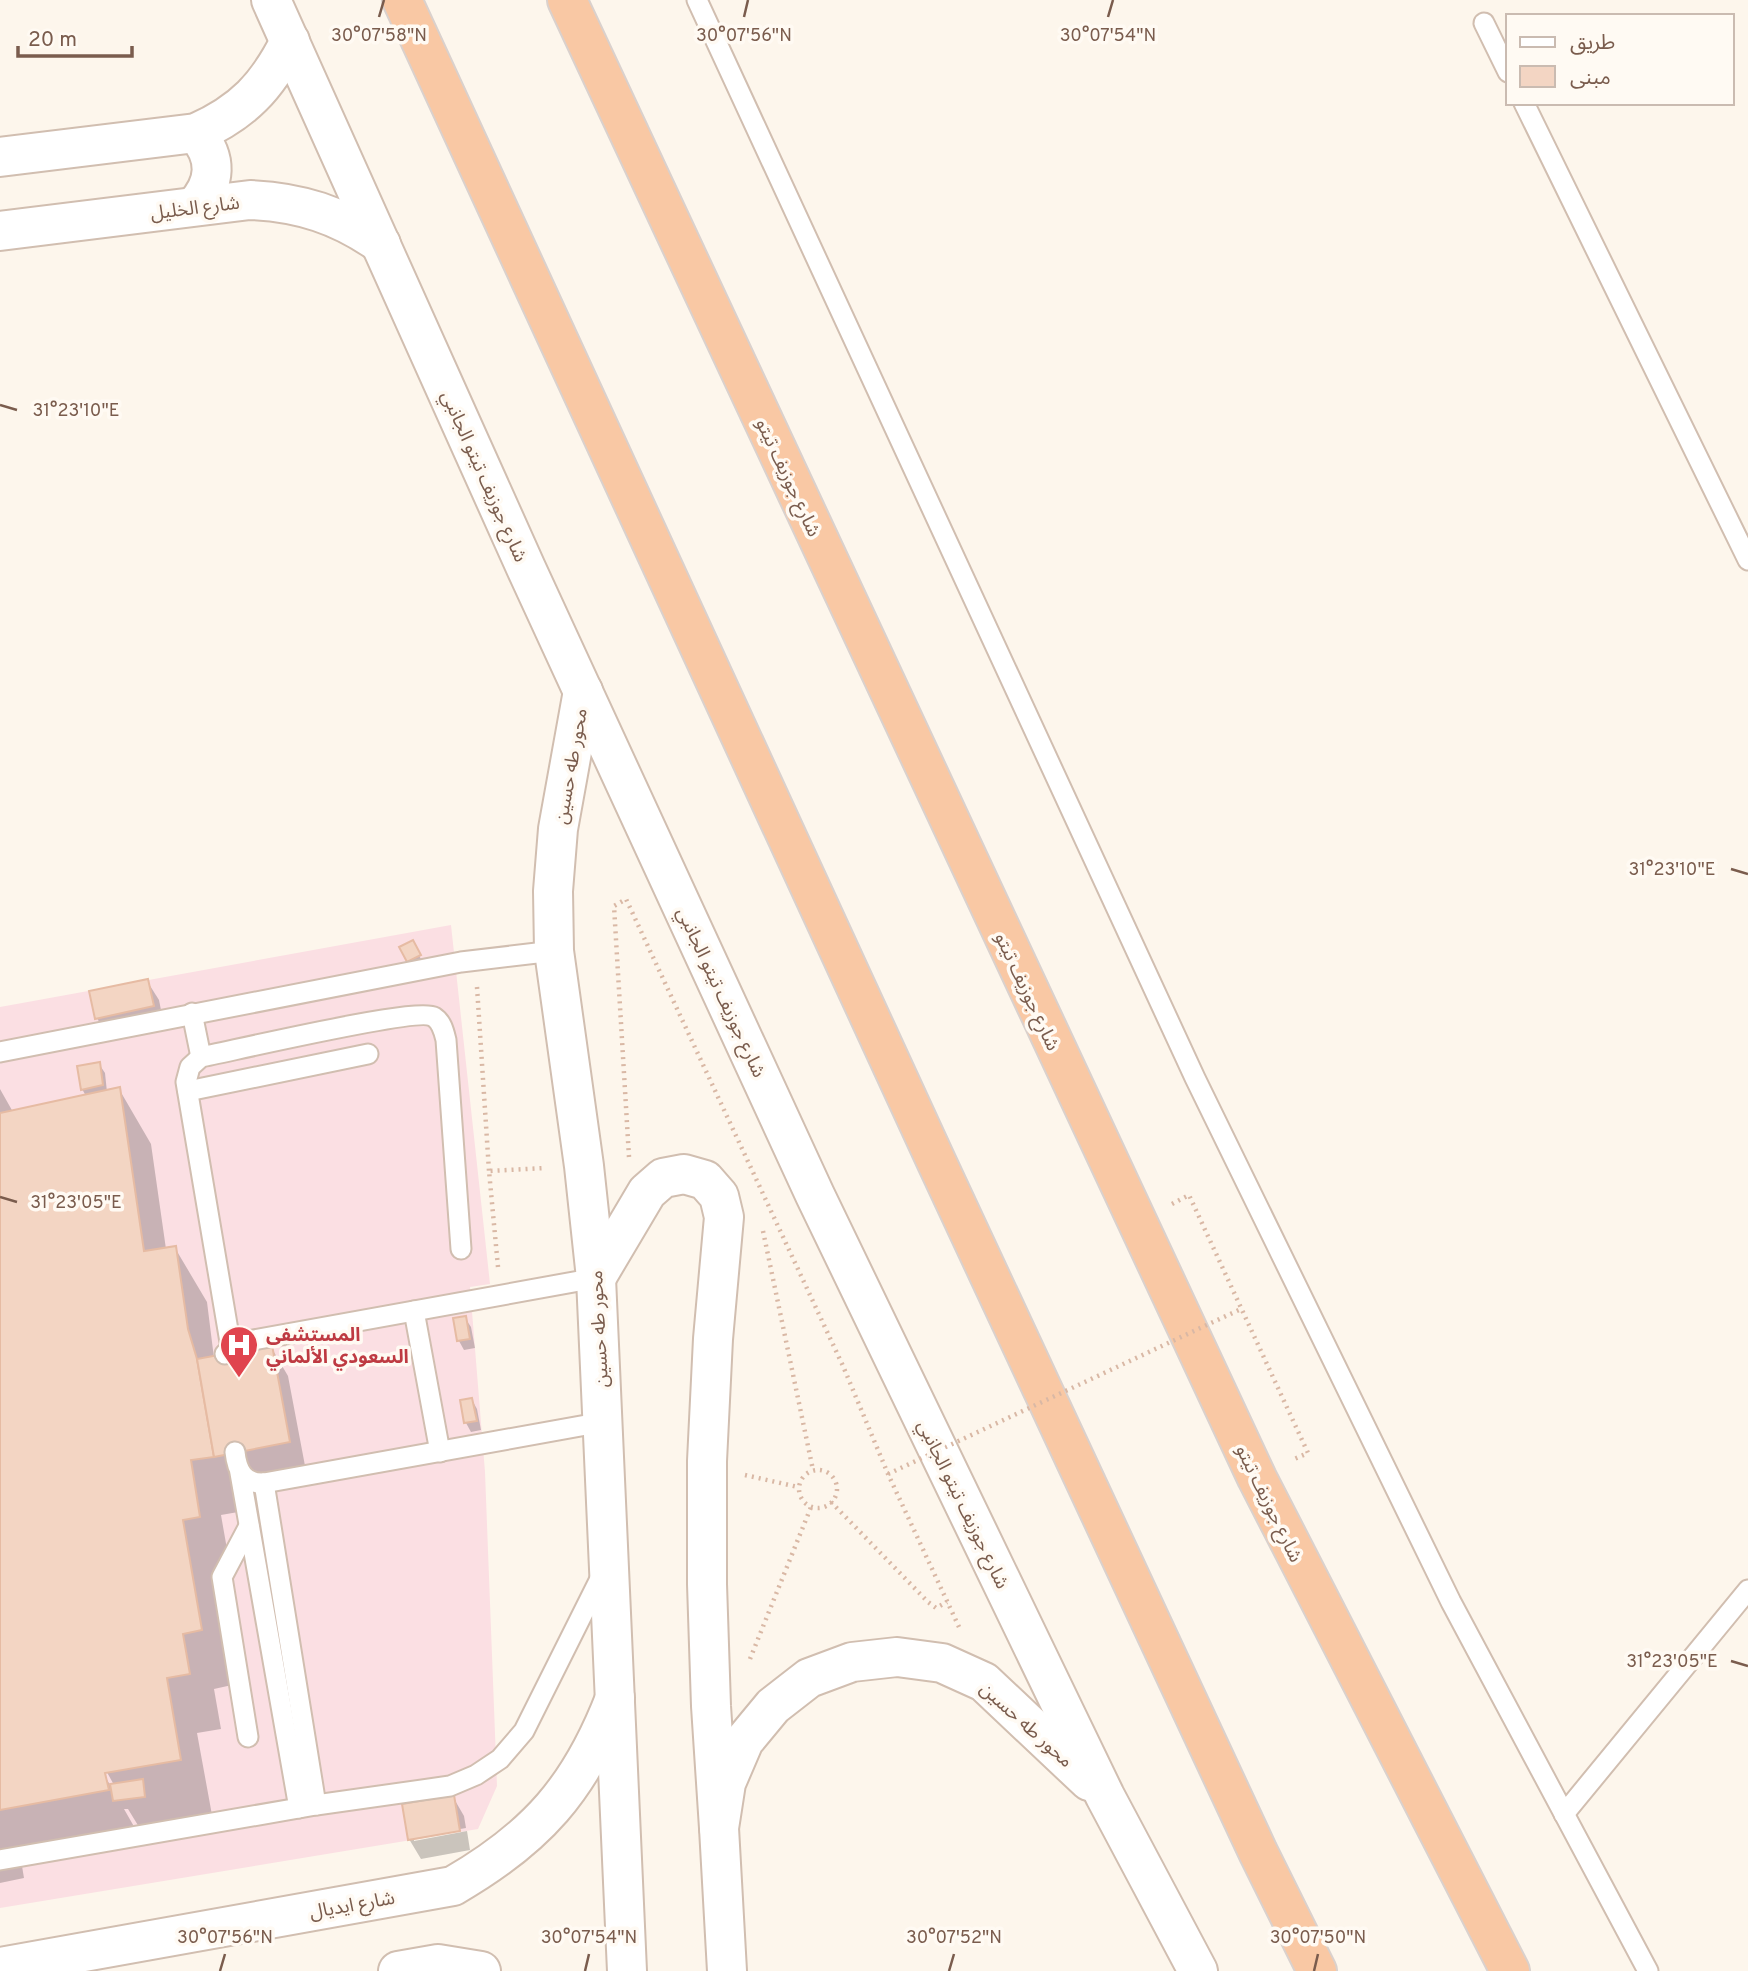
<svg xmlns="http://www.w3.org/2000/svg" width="1748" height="1971" font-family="Overpass,'Noto Sans Arabic',sans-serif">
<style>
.medical{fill:#fbdfe3}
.shadow{fill:#0003;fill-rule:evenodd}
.building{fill:#f3d5c3;stroke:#e6bba3;stroke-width:2}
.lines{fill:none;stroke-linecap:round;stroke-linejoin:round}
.service-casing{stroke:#d1beb0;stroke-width:23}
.minor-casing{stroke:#d1beb0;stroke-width:42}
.tertiary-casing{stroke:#d1beb0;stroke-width:42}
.trunk-casing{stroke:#dad1cd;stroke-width:42}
.path{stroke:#d9b8a5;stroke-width:4.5;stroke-dasharray:2 5;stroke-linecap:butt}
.service{stroke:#fff;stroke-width:19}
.minor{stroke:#fff;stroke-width:38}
.tertiary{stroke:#fff;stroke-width:38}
.trunk{stroke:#f9c8a4;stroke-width:38}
.path-bridge{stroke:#d9b8a5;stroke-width:4.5;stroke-dasharray:2 5;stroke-linecap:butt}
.ticks{fill:none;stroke:#7a5c4d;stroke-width:2.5}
.labels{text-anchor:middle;stroke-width:7;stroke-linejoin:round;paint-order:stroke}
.street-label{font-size:19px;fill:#7a5c4d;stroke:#fffaf3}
.health-label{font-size:19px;font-weight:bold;fill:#be3a42;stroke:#fffaf3;text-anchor:start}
.ticks-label{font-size:18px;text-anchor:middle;fill:#7a5c4d;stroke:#fffaf3;stroke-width:7;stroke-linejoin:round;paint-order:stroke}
</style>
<rect width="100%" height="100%" fill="#fdf6ec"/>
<path class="medical" d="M451 925 490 1284 470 1287 485 1472 497 1786 478 1829 0 1908V1007Z"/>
<g class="shadow">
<path d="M412 942 424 965 414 970 401 948Z"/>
<path d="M147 981 159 1000 164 1025 108 1038 97 1018Z"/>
<path d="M99 1064 105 1073 107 1092 119 1089 151 1144 166 1249 175 1248 207 1302 214 1358 271 1347 288 1376 306 1471 239 1484 244 1511 221 1515 231 1572 232 1685 214 1689 221 1729 197 1733 212 1815 139 1827 128 1809H124L136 1830 22 1866 24 1878 0 1883V1089L13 1112 86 1096 82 1089ZM103 1765 114 1785H110L100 1767Z"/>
<path d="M465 1318 471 1327 475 1348 464 1350 459 1341Z"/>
<path d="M472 1400 477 1409 481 1430 471 1432 466 1423 462 1401Z"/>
<path d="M453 1797 464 1816 466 1828 414 1837V1841L467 1831 470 1850 421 1859 409 1839Z"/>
</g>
<g class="building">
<path d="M413 940 421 955 407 962 399 947Z"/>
<path d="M148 979 154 1006 95 1019 89 991Z"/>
<path d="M100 1062 103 1085 81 1090 77 1066Z"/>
<path d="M120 1087 144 1251 176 1246 188 1329 197 1359 214 1457 191 1460 200 1517 183 1520 202 1630 183 1634 190 1674 167 1678 181 1760 105 1773 109 1790 0 1810V1113Z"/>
<path d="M466 1316 470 1339 457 1341 453 1318Z"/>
<path d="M272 1345 290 1442 214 1457 197 1359Z"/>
<path d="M472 1398 477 1421 464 1423 460 1400Z"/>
<path d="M143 1779 145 1797 113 1801 110 1784Z"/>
<path d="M454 1795 460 1831 408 1840 402 1804Z"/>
</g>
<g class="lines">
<defs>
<g id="service">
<path d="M697 0 1195 1078 1451 1602 1648 1971"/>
<path d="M1484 23 1508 72"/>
<path d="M1524 103 1748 560"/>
<path d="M192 1013 201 1057"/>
<path d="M0 1052 461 962 554 951"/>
<path d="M188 1091 368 1054"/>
<path d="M414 1311 440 1452"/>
<path d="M231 1348 186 1082 190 1067 201 1057C232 1051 418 1007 434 1017 442 1022 444 1032 446 1040L461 1249"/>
<path d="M225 1354 237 1343 596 1278"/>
<path d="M235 1452C237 1471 244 1484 264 1483L603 1422"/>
<path d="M240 1473 299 1808"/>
<path d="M264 1483 316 1805"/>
<path d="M248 1737 222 1577 249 1526"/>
<path d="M1564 1814 1748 1590"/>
<path d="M0 1860 316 1805 450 1786 476 1775 500 1759 524 1731 603 1573"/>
</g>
<g id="minor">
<path d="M0 157 196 133C243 112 267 87 290 41"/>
<path d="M195 206C216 183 218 158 196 133"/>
<path d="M0 231 250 200C300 202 340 215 381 244"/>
<path d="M0 1967 453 1886C536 1838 580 1789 615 1698"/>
<path d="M398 1971 438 1964 481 1971"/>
</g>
<g id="tertiary">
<path d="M271 0 526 568 815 1195 1105 1796 1198 1971"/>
<path d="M583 691 558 829 553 891 554 951 584 1166 596 1278 627 1971"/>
<path d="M596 1278 647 1192 663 1178 684 1174 705 1180 719 1196 724 1217 713 1339 707 1461V1584L711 1706 719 1828"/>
<path d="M727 1971 719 1828 726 1783 744 1741 773 1706 809 1678 852 1662 897 1657 942 1663 984 1682 1089 1781"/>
</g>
<g id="trunk">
<path d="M402 0 937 1163 1258 1852 1317 1971"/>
<path d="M567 0 1257 1478 1510 1971"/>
</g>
</defs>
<use href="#service" class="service-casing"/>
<use href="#minor" class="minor-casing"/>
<use href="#tertiary" class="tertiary-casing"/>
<use href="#trunk" class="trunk-casing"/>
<g class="path">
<path d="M477 987 489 1171"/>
<path d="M629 1157 614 906 626 899 843 1366 888 1474 959 1627"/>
<path d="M1172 1204 1189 1195 1308 1453 1292 1460"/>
<path d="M763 1231 813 1470"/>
<path d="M498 1267 489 1171 545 1168"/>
<circle cx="818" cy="1489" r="19"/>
<path d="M745 1475 798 1487"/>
<path d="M831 1502 928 1602 936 1608 947 1602"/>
<path d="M750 1659 811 1507"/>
</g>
<use href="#service" class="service"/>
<use href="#minor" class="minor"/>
<use href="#tertiary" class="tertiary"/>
<use href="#trunk" class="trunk"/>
<path class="path-bridge" d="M888 1474 1241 1309"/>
</g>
<path class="ticks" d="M379 17 384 0M744 17 748 0M1108 17 1113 0M0 405 17 410M1731 869 1748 874M0 1197 17 1202M1731 1661 1748 1666M220 1971 225 1954M585 1971 589 1954M949 1971 954 1954M1314 1971 1318 1954"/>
<defs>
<symbol id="hospital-pin" viewBox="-11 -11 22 30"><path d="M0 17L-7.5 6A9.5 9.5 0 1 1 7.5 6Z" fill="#e0444e" stroke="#fffaf3"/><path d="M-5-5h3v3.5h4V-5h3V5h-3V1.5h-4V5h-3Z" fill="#fff"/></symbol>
</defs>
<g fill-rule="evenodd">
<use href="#hospital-pin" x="217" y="1323" width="44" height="60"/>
</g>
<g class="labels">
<g class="street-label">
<text transform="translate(195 207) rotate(-7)" y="7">شارع الخليل</text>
<text transform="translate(485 476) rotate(66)" y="7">شارع جوزيف تيتو الجانبي</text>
<text transform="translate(789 477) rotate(65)" y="7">شارع جوزيف تيتو</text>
<text transform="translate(570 766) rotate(-80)" y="7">محور طه حسين</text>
<text transform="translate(1028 991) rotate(65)" y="7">شارع جوزيف تيتو</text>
<text transform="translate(722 992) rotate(65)" y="7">شارع جوزيف تيتو الجانبي</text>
<text transform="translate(598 1329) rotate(-93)" y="7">محور طه حسين</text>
<text transform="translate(1270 1503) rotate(64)" y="7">شارع جوزيف تيتو</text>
<text transform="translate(964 1504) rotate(64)" y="7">شارع جوزيف تيتو الجانبي</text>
<text transform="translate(1027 1724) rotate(42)" y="7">محور طه حسين</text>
<text transform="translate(352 1904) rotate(-10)" y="7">شارع ايديال</text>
</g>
<g class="health-label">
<text x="266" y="1341">المستشفى<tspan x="266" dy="22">السعودي الألماني</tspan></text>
</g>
</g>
<g class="ticks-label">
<text x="744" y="41">30°07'56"N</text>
<text x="1108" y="41">30°07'54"N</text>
<text x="379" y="41">30°07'58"N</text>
<text x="76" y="416">31°23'10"E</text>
<text x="1672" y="875">31°23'10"E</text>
<text x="76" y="1208">31°23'05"E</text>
<text x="1672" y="1667">31°23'05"E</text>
<text x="225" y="1943">30°07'56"N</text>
<text x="589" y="1943">30°07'54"N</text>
<text x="954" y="1943">30°07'52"N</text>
<text x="1318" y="1943">30°07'50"N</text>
</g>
<rect x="1506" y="14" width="228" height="91" fill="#fffaf3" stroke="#cabbb1" stroke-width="2"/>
<rect x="1520" y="37" width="35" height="10" fill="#ffffff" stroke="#cabbb1" stroke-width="2"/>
<text x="1570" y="49" font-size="21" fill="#7a5c4d">طريق</text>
<rect x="1520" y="66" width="35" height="21" fill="#f3d5c3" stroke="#cabbb1" stroke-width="2"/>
<text x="1570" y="84" font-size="21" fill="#7a5c4d">مبنى</text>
<path d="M18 46v10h114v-10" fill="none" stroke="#7a5c4d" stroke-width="3.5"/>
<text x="28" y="46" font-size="21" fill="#7a5c4d" stroke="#fffaf3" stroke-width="5" paint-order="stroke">20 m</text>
</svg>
